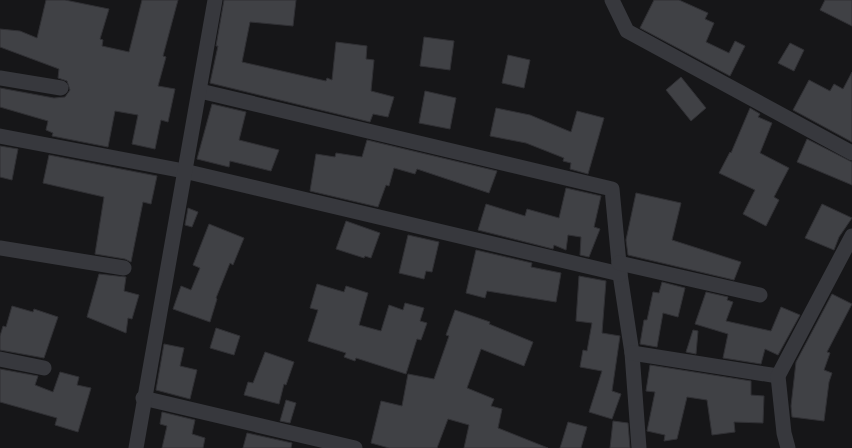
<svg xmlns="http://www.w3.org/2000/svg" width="852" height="448" font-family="Figtree,sans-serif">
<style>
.building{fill:#404145;stroke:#303034}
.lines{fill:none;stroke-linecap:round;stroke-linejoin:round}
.street{stroke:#37383d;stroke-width:15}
</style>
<rect width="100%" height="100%" fill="#161618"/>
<g class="building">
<path d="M46 0H65L109 9 100 39 103 40 102 46 129 52 142 0H178L163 56 166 57 158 86 175 89 168 122 161 120 155 149 132 144 138 115 115 111 108 147 52 136 53 133 46 130 48 121 0 107V88L54 98 65 97 70 90 67 81 58 78 59 69 0 47V29L20 31 37 38Z"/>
<path d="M224 0H296L293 26 250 22 242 62 326 81 327 78 332 80 336 42 367 46 366 59 374 60 371 91 394 97 388 117 373 114 370 122 210 83 218 46H216Z"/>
<path d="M654 0H679L708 13 705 19 714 23 706 42 729 53 735 41 745 46 730 76 640 28Z"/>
<path d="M825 0H852V26L820 10Z"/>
<path d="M424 37 454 41 450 70 420 66Z"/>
<path d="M790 43 804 50 794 71 778 63Z"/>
<path d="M508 55 530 60 524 88 502 83Z"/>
<path d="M852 72V142L793 110 809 80 830 91 834 84 843 89Z"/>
<path d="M681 77 706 108 691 121 666 90Z"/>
<path d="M425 91 456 98 450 129 419 123Z"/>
<path d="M212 104 246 112 239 140 279 150 271 171 230 161 229 167 197 159Z"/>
<path d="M496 108 530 115 571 132 577 111 604 118 588 174 570 169 571 163 563 161 564 158 526 143 490 136Z"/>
<path d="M750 108 760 114 758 117 772 123 760 153 789 168 774 197 779 200 766 226 743 214 755 190 719 173 730 152 731 153Z"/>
<path d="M807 139 852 162V185L797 162Z"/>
<path d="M367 140 497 171 489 193 417 169 415 174 394 168 389 186 386 185 378 207 310 191 316 154 335 157 336 153 362 157Z"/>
<path d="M0 146 18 149 12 180 0 177Z"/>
<path d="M49 155 157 176 151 204 143 202 131 262 125 259 95 254 104 197 43 183Z"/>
<path d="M566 188 601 196 594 227 600 229 589 257 580 255 581 237 568 235 566 250 554 245 553 249 478 230 486 204 525 216 527 209 559 218Z"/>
<path d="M636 193 681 203 672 240 741 262 734 280 628 255 626 240Z"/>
<path d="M822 204 852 218 839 237 834 250 805 238Z"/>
<path d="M188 208 198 212 192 227 185 225Z"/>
<path d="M346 221 380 233 371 258 365 256 364 258 336 249Z"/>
<path d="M209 224 244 238 233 265 230 263 216 298 217 299 210 322 173 309 181 286 191 290 200 268 193 265Z"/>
<path d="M408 235 439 242 432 272 426 271 424 279 399 273Z"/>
<path d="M476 250 532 263 531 267 561 273 556 302 487 291 485 298 466 293Z"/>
<path d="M99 274 126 277 124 291 139 295 132 319 128 318 126 333 87 317Z"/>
<path d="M579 276 606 281 602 333 620 336 612 391 621 394 612 419 589 412 602 371 580 367 583 350 587 351 592 323 576 321Z"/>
<path d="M662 282 685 288 678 317 663 313 657 347 640 344 644 320H647L653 292 659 293Z"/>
<path d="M317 284 344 292 346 286 368 293 359 325 381 331 389 305 403 310 405 303 424 308 420 321 427 323 421 340 417 339 406 374 356 358 355 361 344 357 346 353 308 341 318 310 310 308Z"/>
<path d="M706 292 728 297 727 300 733 302 726 321 771 331 781 307 800 315 778 355 765 349 761 364 723 358 728 334 695 324Z"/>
<path d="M832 294 852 304 827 352 830 353 824 370 832 373 829 382 824 421 792 417 791 406 796 362Z"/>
<path d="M12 306 33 312 34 309 58 317 44 358 0 350V336L3 326 6 327Z"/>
<path d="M455 310 490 322 489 324 533 342 524 366 481 349 467 388 494 399 491 406 502 409 498 428 548 448H464L469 425 448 419 437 448H389L371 443 381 401 402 406 408 374 434 379 449 336 446 335Z"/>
<path d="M216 328 240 336 234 355 210 348Z"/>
<path d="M693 330 698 331 696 354 686 352Z"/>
<path d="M164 344 184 348 180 366 197 370 190 399 156 390Z"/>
<path d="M265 352 294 362 286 385 284 384 279 404 244 395 248 382 253 383Z"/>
<path d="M650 365 751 381V395L764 396 763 423 734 422 735 432 712 435 707 400 687 397 677 439 664 441 665 435 647 431 655 392 646 391Z"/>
<path d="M0 369 38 376 35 385 53 392 60 372 79 377 77 385 91 388 78 432 55 425 57 418 0 402Z"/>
<path d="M286 400 296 403 290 423 280 421Z"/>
<path d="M162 412 195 420 192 434 205 438 203 448H162L167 426 160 424Z"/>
<path d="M613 421 628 423 630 448H610Z"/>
<path d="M568 422 587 427 581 448H560Z"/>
<path d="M247 433 292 443 291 448H243Z"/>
</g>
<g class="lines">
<g class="street">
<path d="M612 0 627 31 852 153"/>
<path d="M0 78 61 88"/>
<path d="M200 91 612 189 620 274 632 353 639 448"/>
<path d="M0 136 184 171 620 274"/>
<path d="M0 248 124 268"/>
<path d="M619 263 760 295"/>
<path d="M632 353 778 376"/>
<path d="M0 359 44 368"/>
<path d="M143 398 355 448"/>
<path d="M136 448 215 0"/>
<path d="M788 448 784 433 778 376 852 236"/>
</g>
</g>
</svg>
